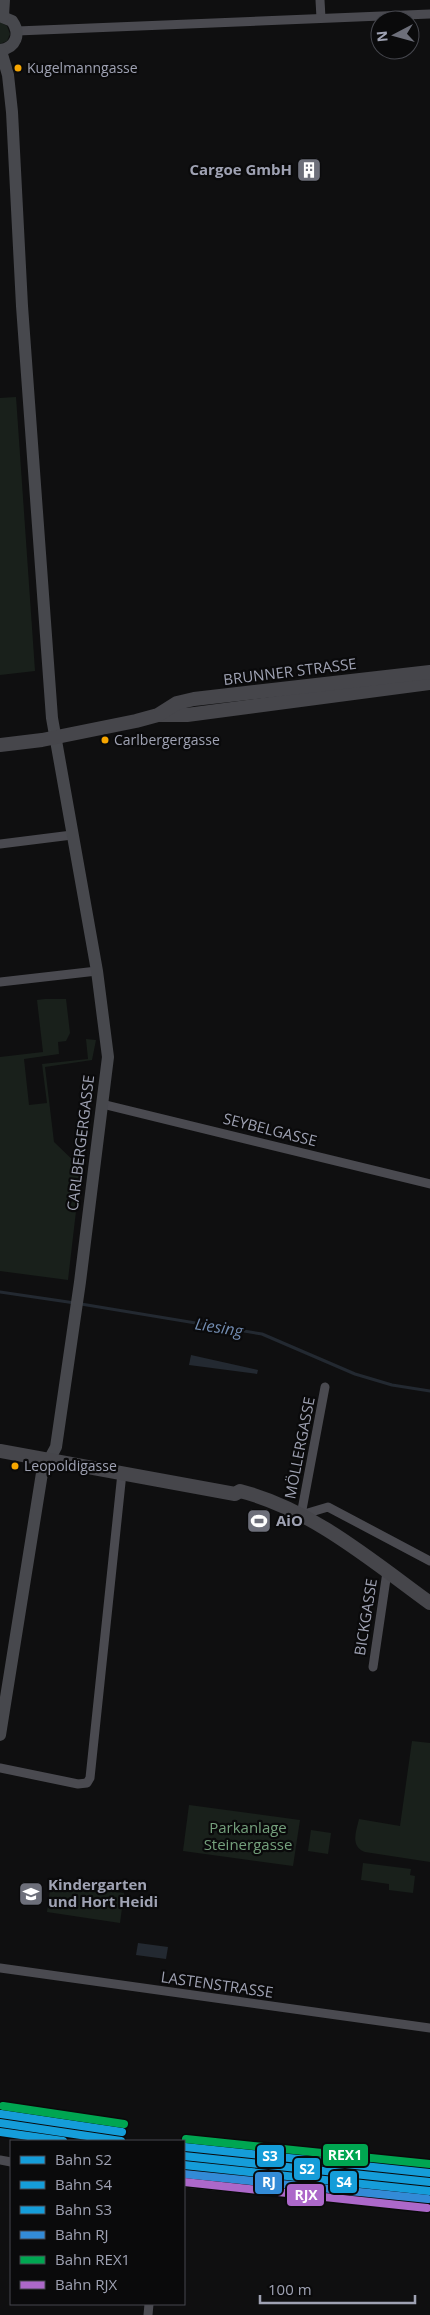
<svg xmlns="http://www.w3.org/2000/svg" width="430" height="2315" font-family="'Open Sans',sans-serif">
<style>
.green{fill:#19201b}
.water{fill:#232931}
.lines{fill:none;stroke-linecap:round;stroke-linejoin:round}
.stream{stroke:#232931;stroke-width:3}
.street{stroke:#4a4a50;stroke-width:9}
.secondary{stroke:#47484d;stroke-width:12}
.primary{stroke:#46464b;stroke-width:14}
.rail-1-casing{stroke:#0a0a0b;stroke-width:11}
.rail-2-casing{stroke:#0a0a0b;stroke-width:11}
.rail-3-casing{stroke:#0a0a0b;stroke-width:11}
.rail-4-casing{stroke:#0a0a0b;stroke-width:11}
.rail-5-casing{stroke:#0a0a0b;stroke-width:11}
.rail-6-casing{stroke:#0a0a0b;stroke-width:11}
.rail-1{stroke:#159dd9;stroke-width:8}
.rail-2{stroke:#159dd9;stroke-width:8}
.rail-3{stroke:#159dd9;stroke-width:8}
.rail-4{stroke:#338bd7;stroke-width:8}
.rail-5{stroke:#00a651;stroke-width:8}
.rail-6{stroke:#ac68c9;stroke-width:8}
.bus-dot{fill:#f7a600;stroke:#0a0a0b;stroke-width:2}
.labels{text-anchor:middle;stroke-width:4.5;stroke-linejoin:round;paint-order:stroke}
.bus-label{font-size:14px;fill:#9fa2b3;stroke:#0a0a0b;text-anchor:start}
.poi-label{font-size:15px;font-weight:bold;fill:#9fa2b3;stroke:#0a0a0b;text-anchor:start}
.street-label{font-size:15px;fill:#9fa2b3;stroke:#0a0a0b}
.park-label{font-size:15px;fill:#74a07c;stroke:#0a0a0b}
.water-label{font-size:16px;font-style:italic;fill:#728cb1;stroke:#0a0a0b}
.line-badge{stroke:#0a0a0b;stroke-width:2}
.badge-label{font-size:14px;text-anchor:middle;font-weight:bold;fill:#fff}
</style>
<rect width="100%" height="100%" fill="#0f0f10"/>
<g class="green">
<path d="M0 22 7 26 10 34 7 41 0 44Z"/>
<path d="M16 397 35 671 0 675V398Z"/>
<path d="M45 999H66L70 1033 66 1041 58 1042 59 1054 24 1059 29 1105 47 1103 42 1064 88 1059 86 1039 96 1040 92 1060 45 1067 54 1142 81 1168 68 1280 0 1271V1057L43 1052 37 1000Z"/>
<path d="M412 1741 430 1743V1862L365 1852C350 1846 356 1832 359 1819L400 1826Z"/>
<path d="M189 1805 300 1820 293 1866 183 1851Z"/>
<path d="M311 1830 331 1833 328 1854 308 1851Z"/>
<path d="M363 1863 411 1869 410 1875 415 1876 413 1893 389 1890V1884L361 1880Z"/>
<path d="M51 1883 124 1893 120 1923 47 1912Z"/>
</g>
<g class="water">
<path d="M191 1355 258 1370 257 1374 189 1365Z"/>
<path d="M138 1943 168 1947 166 1959 136 1955Z"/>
</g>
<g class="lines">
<g class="stream">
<path d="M0 1292 75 1303"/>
<path d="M81 1304 262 1334 355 1374 392 1385 430 1391"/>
</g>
<g class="street">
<path d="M320 0 321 18"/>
<path d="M17 31 430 14"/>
<path d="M0 844 72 835"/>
<path d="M0 982 97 971"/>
<path d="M102 1104 430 1184"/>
<path d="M325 1387 301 1515 328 1507 430 1561"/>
<path d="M373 1667 387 1572"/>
<path d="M0 1768 78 1784 87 1783 90 1778 122 1473"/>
<path d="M0 1968 430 2028"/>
<path d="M0 2160 11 2162"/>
<path d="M184 2183 430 2207"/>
<path d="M148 2315 149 2304"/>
</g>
<g class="secondary">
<path d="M0 16 12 21C21 34 16 48 0 50"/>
<path d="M3 16 4 0"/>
<path d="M0 1735 42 1473 56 1447 80 1282 108 1057 97 971 52 718 22 306 12 112 8 75 1 51"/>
</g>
<g class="primary">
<path d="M159 715H187L430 683"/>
<path d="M0 745 42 740 136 721 158 715 177 703 194 699 430 672"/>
<path d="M0 1451 235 1494 240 1491C311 1509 371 1560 430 1603"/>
</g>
<defs>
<g id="rail-1">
<path d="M0 2123 121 2141"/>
<path d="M184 2156 430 2182"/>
</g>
<g id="rail-2">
<path d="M0 2132 63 2141"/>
<path d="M184 2165 429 2191"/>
</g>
<g id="rail-3">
<path d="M1 2114 122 2132"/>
<path d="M185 2147 430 2173"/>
</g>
<path id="rail-4" d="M184 2174 428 2199"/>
<g id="rail-5">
<path d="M3 2106 124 2124"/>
<path d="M186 2139 430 2164"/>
</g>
<path id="rail-6" d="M184 2182 427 2208"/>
</defs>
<use href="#rail-1" class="rail-1-casing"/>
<use href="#rail-2" class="rail-2-casing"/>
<use href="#rail-3" class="rail-3-casing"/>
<use href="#rail-4" class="rail-4-casing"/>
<use href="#rail-5" class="rail-5-casing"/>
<use href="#rail-6" class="rail-6-casing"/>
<use href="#rail-1" class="rail-1"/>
<use href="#rail-2" class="rail-2"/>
<use href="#rail-3" class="rail-3"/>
<use href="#rail-4" class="rail-4"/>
<use href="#rail-5" class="rail-5"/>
<use href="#rail-6" class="rail-6"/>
</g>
<defs>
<symbol id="building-square" viewBox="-11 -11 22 22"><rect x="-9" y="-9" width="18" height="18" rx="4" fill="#6d6f7a" stroke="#0a0a0b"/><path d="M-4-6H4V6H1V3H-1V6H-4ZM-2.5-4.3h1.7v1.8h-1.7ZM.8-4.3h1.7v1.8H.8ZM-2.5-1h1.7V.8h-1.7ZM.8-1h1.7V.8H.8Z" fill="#fff"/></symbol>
<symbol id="stadium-square" viewBox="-11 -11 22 22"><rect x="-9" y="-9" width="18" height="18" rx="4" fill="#6d6f7a" stroke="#0a0a0b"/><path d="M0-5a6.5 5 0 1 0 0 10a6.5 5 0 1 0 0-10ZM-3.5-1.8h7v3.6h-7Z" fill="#fff"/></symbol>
<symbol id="school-square" viewBox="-11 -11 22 22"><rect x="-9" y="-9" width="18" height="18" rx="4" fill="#6d6f7a" stroke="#0a0a0b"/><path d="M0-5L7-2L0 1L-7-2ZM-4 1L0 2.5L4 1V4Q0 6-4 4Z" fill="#fff"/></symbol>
</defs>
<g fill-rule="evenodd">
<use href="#building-square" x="295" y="156" width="28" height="28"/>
<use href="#stadium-square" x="245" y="1507" width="28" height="28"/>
<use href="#school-square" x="17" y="1880" width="28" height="28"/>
</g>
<g class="bus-dot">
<circle cx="18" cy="68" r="4.5"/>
<circle cx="105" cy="740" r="4.5"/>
<circle cx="15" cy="1466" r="4.5"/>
</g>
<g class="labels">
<g class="bus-label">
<text x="27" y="73">Kugelmanngasse</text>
<text x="114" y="745">Carlbergergasse</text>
<text x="24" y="1471">Leopoldigasse</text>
</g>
<g class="poi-label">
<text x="292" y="175" text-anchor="end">Cargoe GmbH</text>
<text x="276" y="1526">AiO</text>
<text x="48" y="1890">Kindergarten<tspan x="48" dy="17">und Hort Heidi</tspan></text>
</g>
<g class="street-label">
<text transform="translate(290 672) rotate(-7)" y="5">BRUNNER STRASSE</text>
<text transform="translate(270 1130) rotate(14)" y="5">SEYBELGASSE</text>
<text transform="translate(81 1143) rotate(-83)" y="5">CARLBERGERGASSE</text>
<text transform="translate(300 1448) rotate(-79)" y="5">MÖLLERGASSE</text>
<text transform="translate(366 1617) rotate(-81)" y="5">BICKGASSE</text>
<text transform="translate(217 1985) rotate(8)" y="5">LASTENSTRASSE</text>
</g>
<g class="park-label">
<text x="248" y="1833">Parkanlage<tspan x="248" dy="17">Steinergasse</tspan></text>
</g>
<g class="water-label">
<text transform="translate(219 1327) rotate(9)" y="6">Liesing</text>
</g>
</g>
<g class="line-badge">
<rect x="322" y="2143" width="47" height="24" rx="5" fill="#00a651"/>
<rect x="256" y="2144" width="29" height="24" rx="5" fill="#159dd9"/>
<rect x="293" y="2157" width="28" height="24" rx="5" fill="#159dd9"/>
<rect x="329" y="2170" width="29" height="24" rx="5" fill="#159dd9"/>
<rect x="254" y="2171" width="29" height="24" rx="5" fill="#338bd7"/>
<rect x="286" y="2183" width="39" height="24" rx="5" fill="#ac68c9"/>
</g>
<g class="badge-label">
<text x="345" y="2160">REX1</text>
<text x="270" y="2161">S3</text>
<text x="307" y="2174">S2</text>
<text x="344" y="2187">S4</text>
<text x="269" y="2187">RJ</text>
<text x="306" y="2200">RJX</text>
</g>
<rect x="10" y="2140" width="175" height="165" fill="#0a0a0b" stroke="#46474e"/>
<rect x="20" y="2156" width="25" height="8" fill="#159dd9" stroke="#46474e"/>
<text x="55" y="2165" font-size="15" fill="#9fa2b3">Bahn S2</text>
<rect x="20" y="2181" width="25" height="8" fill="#159dd9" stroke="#46474e"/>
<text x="55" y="2190" font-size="15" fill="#9fa2b3">Bahn S4</text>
<rect x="20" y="2206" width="25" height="8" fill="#159dd9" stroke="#46474e"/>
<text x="55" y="2215" font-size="15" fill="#9fa2b3">Bahn S3</text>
<rect x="20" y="2231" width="25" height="8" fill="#338bd7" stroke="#46474e"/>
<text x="55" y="2240" font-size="15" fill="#9fa2b3">Bahn RJ</text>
<rect x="20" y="2256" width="25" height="8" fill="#00a651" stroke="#46474e"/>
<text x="55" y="2265" font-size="15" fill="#9fa2b3">Bahn REX1</text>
<rect x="20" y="2281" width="25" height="8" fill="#ac68c9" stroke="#46474e"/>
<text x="55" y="2290" font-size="15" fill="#9fa2b3">Bahn RJX</text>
<g transform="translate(395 35) rotate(264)"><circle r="24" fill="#0a0a0b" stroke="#46474e"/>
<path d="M0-4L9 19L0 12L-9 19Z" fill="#6d6f7a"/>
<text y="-8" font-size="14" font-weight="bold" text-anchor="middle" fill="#9fa2b3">N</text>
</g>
<path d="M260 2295v8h155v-8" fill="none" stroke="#9fa2b3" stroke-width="2.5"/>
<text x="268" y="2295" font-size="15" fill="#9fa2b3" stroke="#0a0a0b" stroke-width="4" paint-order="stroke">100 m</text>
</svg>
